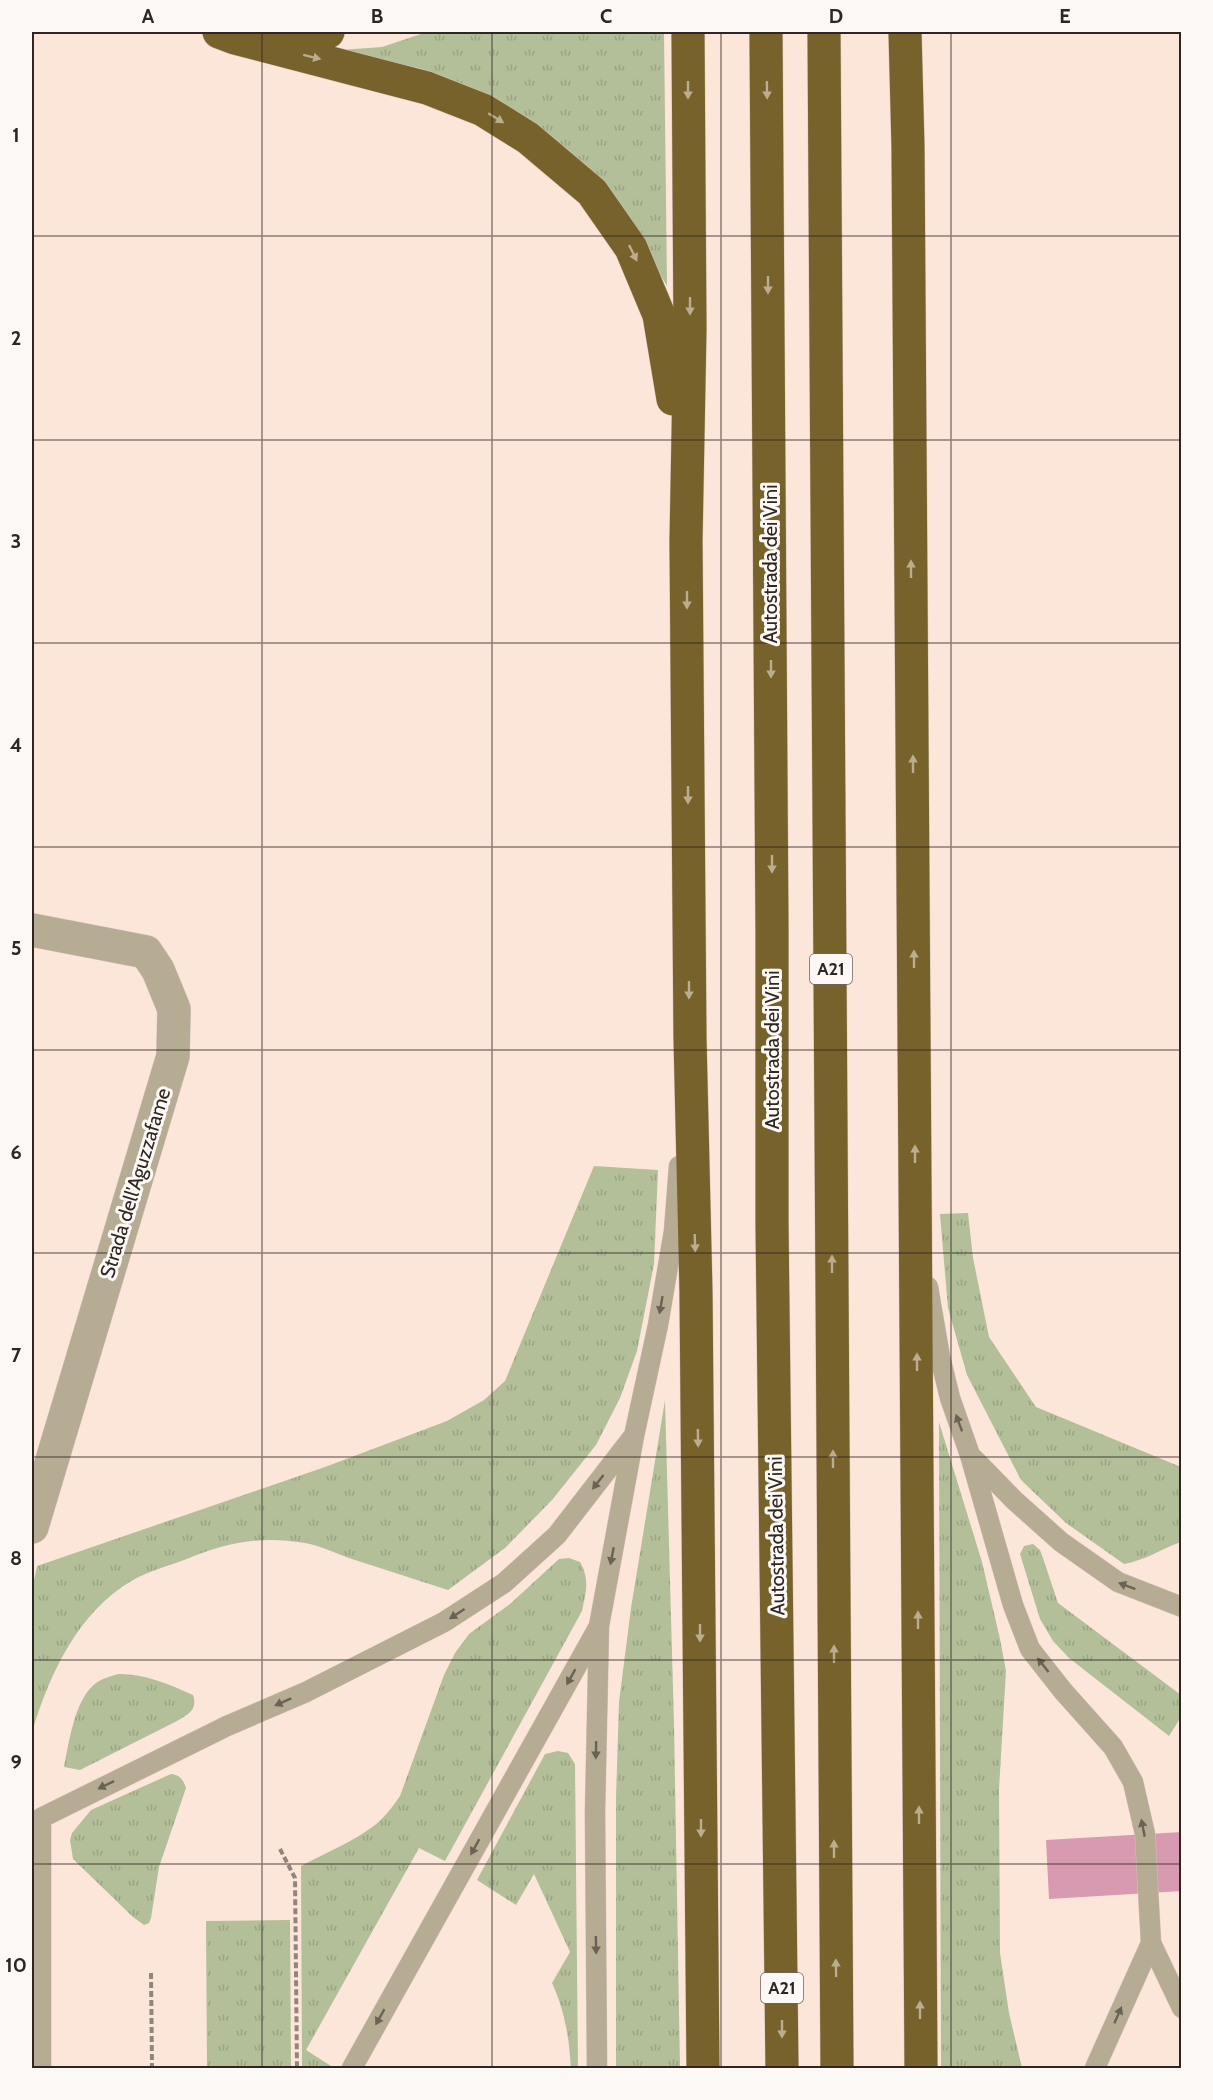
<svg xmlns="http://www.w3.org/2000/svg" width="1213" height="2100" font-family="Cabin,sans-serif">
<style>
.grass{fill:url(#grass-tufts)}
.building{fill:#d79ab0}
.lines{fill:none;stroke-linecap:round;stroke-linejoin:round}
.service-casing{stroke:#d7c3b9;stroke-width:21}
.minor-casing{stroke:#d7c3b9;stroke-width:34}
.motorway-casing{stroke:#d7c3b9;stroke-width:34}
.path{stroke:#93857c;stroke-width:4;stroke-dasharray:6 3;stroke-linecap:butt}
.service{stroke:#b6ab93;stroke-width:20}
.minor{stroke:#b6ab93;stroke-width:33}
.motorway{stroke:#78622b;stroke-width:33}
.oneway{fill:#baad90}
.oneway2{fill:#6b6254}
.grid{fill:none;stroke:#2e2621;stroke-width:1.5;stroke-opacity:0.55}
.labels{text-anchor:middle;stroke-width:6;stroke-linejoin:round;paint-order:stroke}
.shield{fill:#fcf8f5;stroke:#6c6561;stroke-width:1.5}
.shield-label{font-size:18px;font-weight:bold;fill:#2e2621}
.street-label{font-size:20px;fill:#2e2621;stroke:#fcf8f5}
.neatline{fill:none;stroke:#2e2621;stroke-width:2}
.grid-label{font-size:20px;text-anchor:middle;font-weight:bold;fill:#2e2621}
</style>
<defs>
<pattern id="grass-tufts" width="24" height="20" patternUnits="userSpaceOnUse" patternTransform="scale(1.5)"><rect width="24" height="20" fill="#b2bf98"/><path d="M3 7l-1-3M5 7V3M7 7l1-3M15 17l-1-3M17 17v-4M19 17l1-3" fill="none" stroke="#99a483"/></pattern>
</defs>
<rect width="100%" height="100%" fill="#fce6da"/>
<g class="grass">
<path d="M427 32H664L667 286 645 249 480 94 422 69 340 50 382 47Z"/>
<path d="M594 1166 658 1170 654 1264 637 1351 620 1398 596 1445 552 1500 505 1548 448 1590C416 1580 384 1569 352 1559 337 1554 321 1546 305 1543 259 1535 226 1543 184 1560 168 1566 149 1571 133 1580 78 1612 50 1673 32 1732V1590L37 1566 325 1467 447 1421 484 1400 505 1381Z"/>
<path d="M968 1213 973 1258 989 1337 1036 1407 1181 1467V1542C1161 1549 1146 1560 1124 1564L1066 1523 1021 1480 967 1375 948 1308 940 1214Z"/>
<path d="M665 1400 674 1725 680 2068H616V1799L619 1702 631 1608Z"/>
<path d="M939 1422 982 1562 1000 1639 1006 1671 999 1789 1000 1953 1009 2013 1022 2068H941Z"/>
<path d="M1033 1544 1040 1550 1044 1561 1058 1603 1181 1695V1717L1169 1736 1069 1658 1053 1641 1040 1619 1020 1554 1024 1546Z"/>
<path d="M569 1558 580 1562C590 1580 586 1591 582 1611L445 1861 419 1848 306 2050 331 2066 329 2068H302L301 1866C325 1853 353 1842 375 1825 385 1817 393 1806 400 1796L444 1675 455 1653 469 1634 510 1604 559 1559Z"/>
<path d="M119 1674C146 1674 168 1684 193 1695 198 1709 189 1714 177 1721L80 1770 64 1767C69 1742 75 1698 96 1683 103 1678 111 1676 119 1674Z"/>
<path d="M558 1751 568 1753 575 1764 578 2068H571C569 2038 565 2011 552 1983L570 1952 534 1874 516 1905 477 1880 545 1754Z"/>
<path d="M171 1774C180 1775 183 1779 186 1788L159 1867 151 1918 149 1923 144 1925 133 1917 73 1859 70 1840 72 1833 91 1810Z"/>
<path d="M290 1920 291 2068H207L206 1921Z"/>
</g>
<path class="building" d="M1182 1832V1891L1049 1899 1046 1840Z"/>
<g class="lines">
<defs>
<g id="service">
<path d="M928 1287 940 1357 950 1398 970 1455 1013 1605 1030 1649 1063 1691 1113 1747 1133 1782 1145 1834 1151 1943 1095 2068"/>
<path d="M974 1459 1014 1500 1061 1542 1118 1582 1182 1607"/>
<path d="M1151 1943 1182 2008"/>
<path d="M41 2068V1818L227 1726 306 1692 444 1622 504 1583 557 1535 632 1438"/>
<path d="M352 2068 598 1628"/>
<path d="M597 2068 595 1812 599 1626 634 1436 658 1325 674 1231 679 1166"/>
</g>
<path id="minor" d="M32 930 146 952 158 970 174 1009 173 1056 32 1527"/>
<g id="motorway">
<path d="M219 32 235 38 427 88 483 110 528 138 592 192 631 248 659 315 673 399"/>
<path d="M688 32 690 329 686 541 690 1038 696 1292 703 2068"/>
<path d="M766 32 772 929V1224L782 2068"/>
<path d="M824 32 837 2068"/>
<path d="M905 32 908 147 921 2068"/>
<path d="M267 36 328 32"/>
</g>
</defs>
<use href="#service" class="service-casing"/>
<use href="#minor" class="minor-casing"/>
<use href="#motorway" class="motorway-casing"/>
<g class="path">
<path d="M280 1849 295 1878 297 2068"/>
<path d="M151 1973 152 2068"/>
</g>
<use href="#service" class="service"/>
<use href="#minor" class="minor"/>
<use href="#motorway" class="motorway"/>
</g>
<defs><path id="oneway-solid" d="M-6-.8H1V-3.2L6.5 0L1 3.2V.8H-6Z" transform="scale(1.5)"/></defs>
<g class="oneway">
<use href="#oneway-solid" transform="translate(312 57) rotate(14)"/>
<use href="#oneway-solid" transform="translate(688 90) rotate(90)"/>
<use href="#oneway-solid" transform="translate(767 90) rotate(89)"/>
<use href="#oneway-solid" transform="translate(496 118) rotate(32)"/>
<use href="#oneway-solid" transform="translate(633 253) rotate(64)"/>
<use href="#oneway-solid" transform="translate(768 285) rotate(90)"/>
<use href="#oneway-solid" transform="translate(690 306) rotate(90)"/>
<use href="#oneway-solid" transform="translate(911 569) rotate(-90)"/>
<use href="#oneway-solid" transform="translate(687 600) rotate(90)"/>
<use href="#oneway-solid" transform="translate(771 669) rotate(90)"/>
<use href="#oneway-solid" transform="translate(913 764) rotate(-90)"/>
<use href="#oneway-solid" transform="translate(688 795) rotate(90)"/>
<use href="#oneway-solid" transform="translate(772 864) rotate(90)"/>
<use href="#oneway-solid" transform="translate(914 959) rotate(-90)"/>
<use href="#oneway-solid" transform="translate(689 990) rotate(90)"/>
<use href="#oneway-solid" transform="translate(915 1154) rotate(-90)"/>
<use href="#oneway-solid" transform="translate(695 1243) rotate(88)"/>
<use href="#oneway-solid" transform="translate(832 1264) rotate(-90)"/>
<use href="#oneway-solid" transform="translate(917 1362) rotate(-90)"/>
<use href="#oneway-solid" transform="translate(698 1438) rotate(89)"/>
<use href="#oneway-solid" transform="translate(833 1459) rotate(-90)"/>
<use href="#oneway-solid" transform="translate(918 1620) rotate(-90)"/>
<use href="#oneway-solid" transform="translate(700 1633) rotate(90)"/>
<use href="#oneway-solid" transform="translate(834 1654) rotate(-90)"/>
<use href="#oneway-solid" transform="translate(919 1815) rotate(-90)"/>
<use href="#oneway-solid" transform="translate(701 1828) rotate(90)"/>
<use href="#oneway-solid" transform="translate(834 1849) rotate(-90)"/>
<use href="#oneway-solid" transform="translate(836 1968) rotate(-91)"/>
<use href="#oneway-solid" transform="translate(920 2010) rotate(-90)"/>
<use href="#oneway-solid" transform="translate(782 2029) rotate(90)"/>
</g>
<g class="oneway2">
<use href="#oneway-solid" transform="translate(661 1305) rotate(100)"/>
<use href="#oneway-solid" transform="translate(959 1423) rotate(-110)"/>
<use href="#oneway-solid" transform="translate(598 1482) rotate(128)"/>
<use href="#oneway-solid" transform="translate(612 1556) rotate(101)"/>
<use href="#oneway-solid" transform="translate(1127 1586) rotate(-159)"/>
<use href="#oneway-solid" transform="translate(457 1614) rotate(147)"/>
<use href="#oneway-solid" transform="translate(1043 1665) rotate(-128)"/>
<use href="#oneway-solid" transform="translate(571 1677) rotate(119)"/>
<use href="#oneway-solid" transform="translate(283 1702) rotate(156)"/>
<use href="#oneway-solid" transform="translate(596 1750) rotate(91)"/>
<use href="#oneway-solid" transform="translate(106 1785) rotate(154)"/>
<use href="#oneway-solid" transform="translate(1143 1828) rotate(-101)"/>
<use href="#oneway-solid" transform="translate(475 1847) rotate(119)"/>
<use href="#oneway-solid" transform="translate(596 1945) rotate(89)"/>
<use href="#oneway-solid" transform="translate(1118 2015) rotate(-66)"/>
<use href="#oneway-solid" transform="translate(380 2017) rotate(119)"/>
</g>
<path class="grid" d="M262 32V2068M492 32V2068M721 32V2068M951 32V2068M32 236H1182M32 440H1182M32 643H1182M32 847H1182M32 1050H1182M32 1253H1182M32 1457H1182M32 1660H1182M32 1864H1182"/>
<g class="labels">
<g class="shield">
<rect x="810" y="954" width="42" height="30" rx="4.5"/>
<rect x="761" y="1973" width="42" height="30" rx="4.5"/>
</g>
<g class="shield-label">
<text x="831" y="975">A21</text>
<text x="782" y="1994">A21</text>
</g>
<g class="street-label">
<text transform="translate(770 564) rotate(-90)" y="7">Autostrada dei Vini</text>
<text transform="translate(772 1050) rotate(-90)" y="7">Autostrada dei Vini</text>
<text transform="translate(135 1183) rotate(-73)" y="7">Strada dell'Aguzzafame</text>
<text transform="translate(776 1536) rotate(-91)" y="7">Autostrada dei Vini</text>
</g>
</g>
<rect width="1213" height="2100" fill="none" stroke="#fcf8f5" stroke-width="66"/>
<rect x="33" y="33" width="1147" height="2034" class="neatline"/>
<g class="grid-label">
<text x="148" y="23">A</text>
<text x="377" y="23">B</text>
<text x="606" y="23">C</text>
<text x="836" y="23">D</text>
<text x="1065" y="23">E</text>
<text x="16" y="142">1</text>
<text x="16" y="345">2</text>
<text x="16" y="548">3</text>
<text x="16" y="752">4</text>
<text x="16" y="955">5</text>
<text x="16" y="1159">6</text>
<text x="16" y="1362">7</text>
<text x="16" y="1565">8</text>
<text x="16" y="1769">9</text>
<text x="16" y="1972">10</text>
</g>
</svg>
